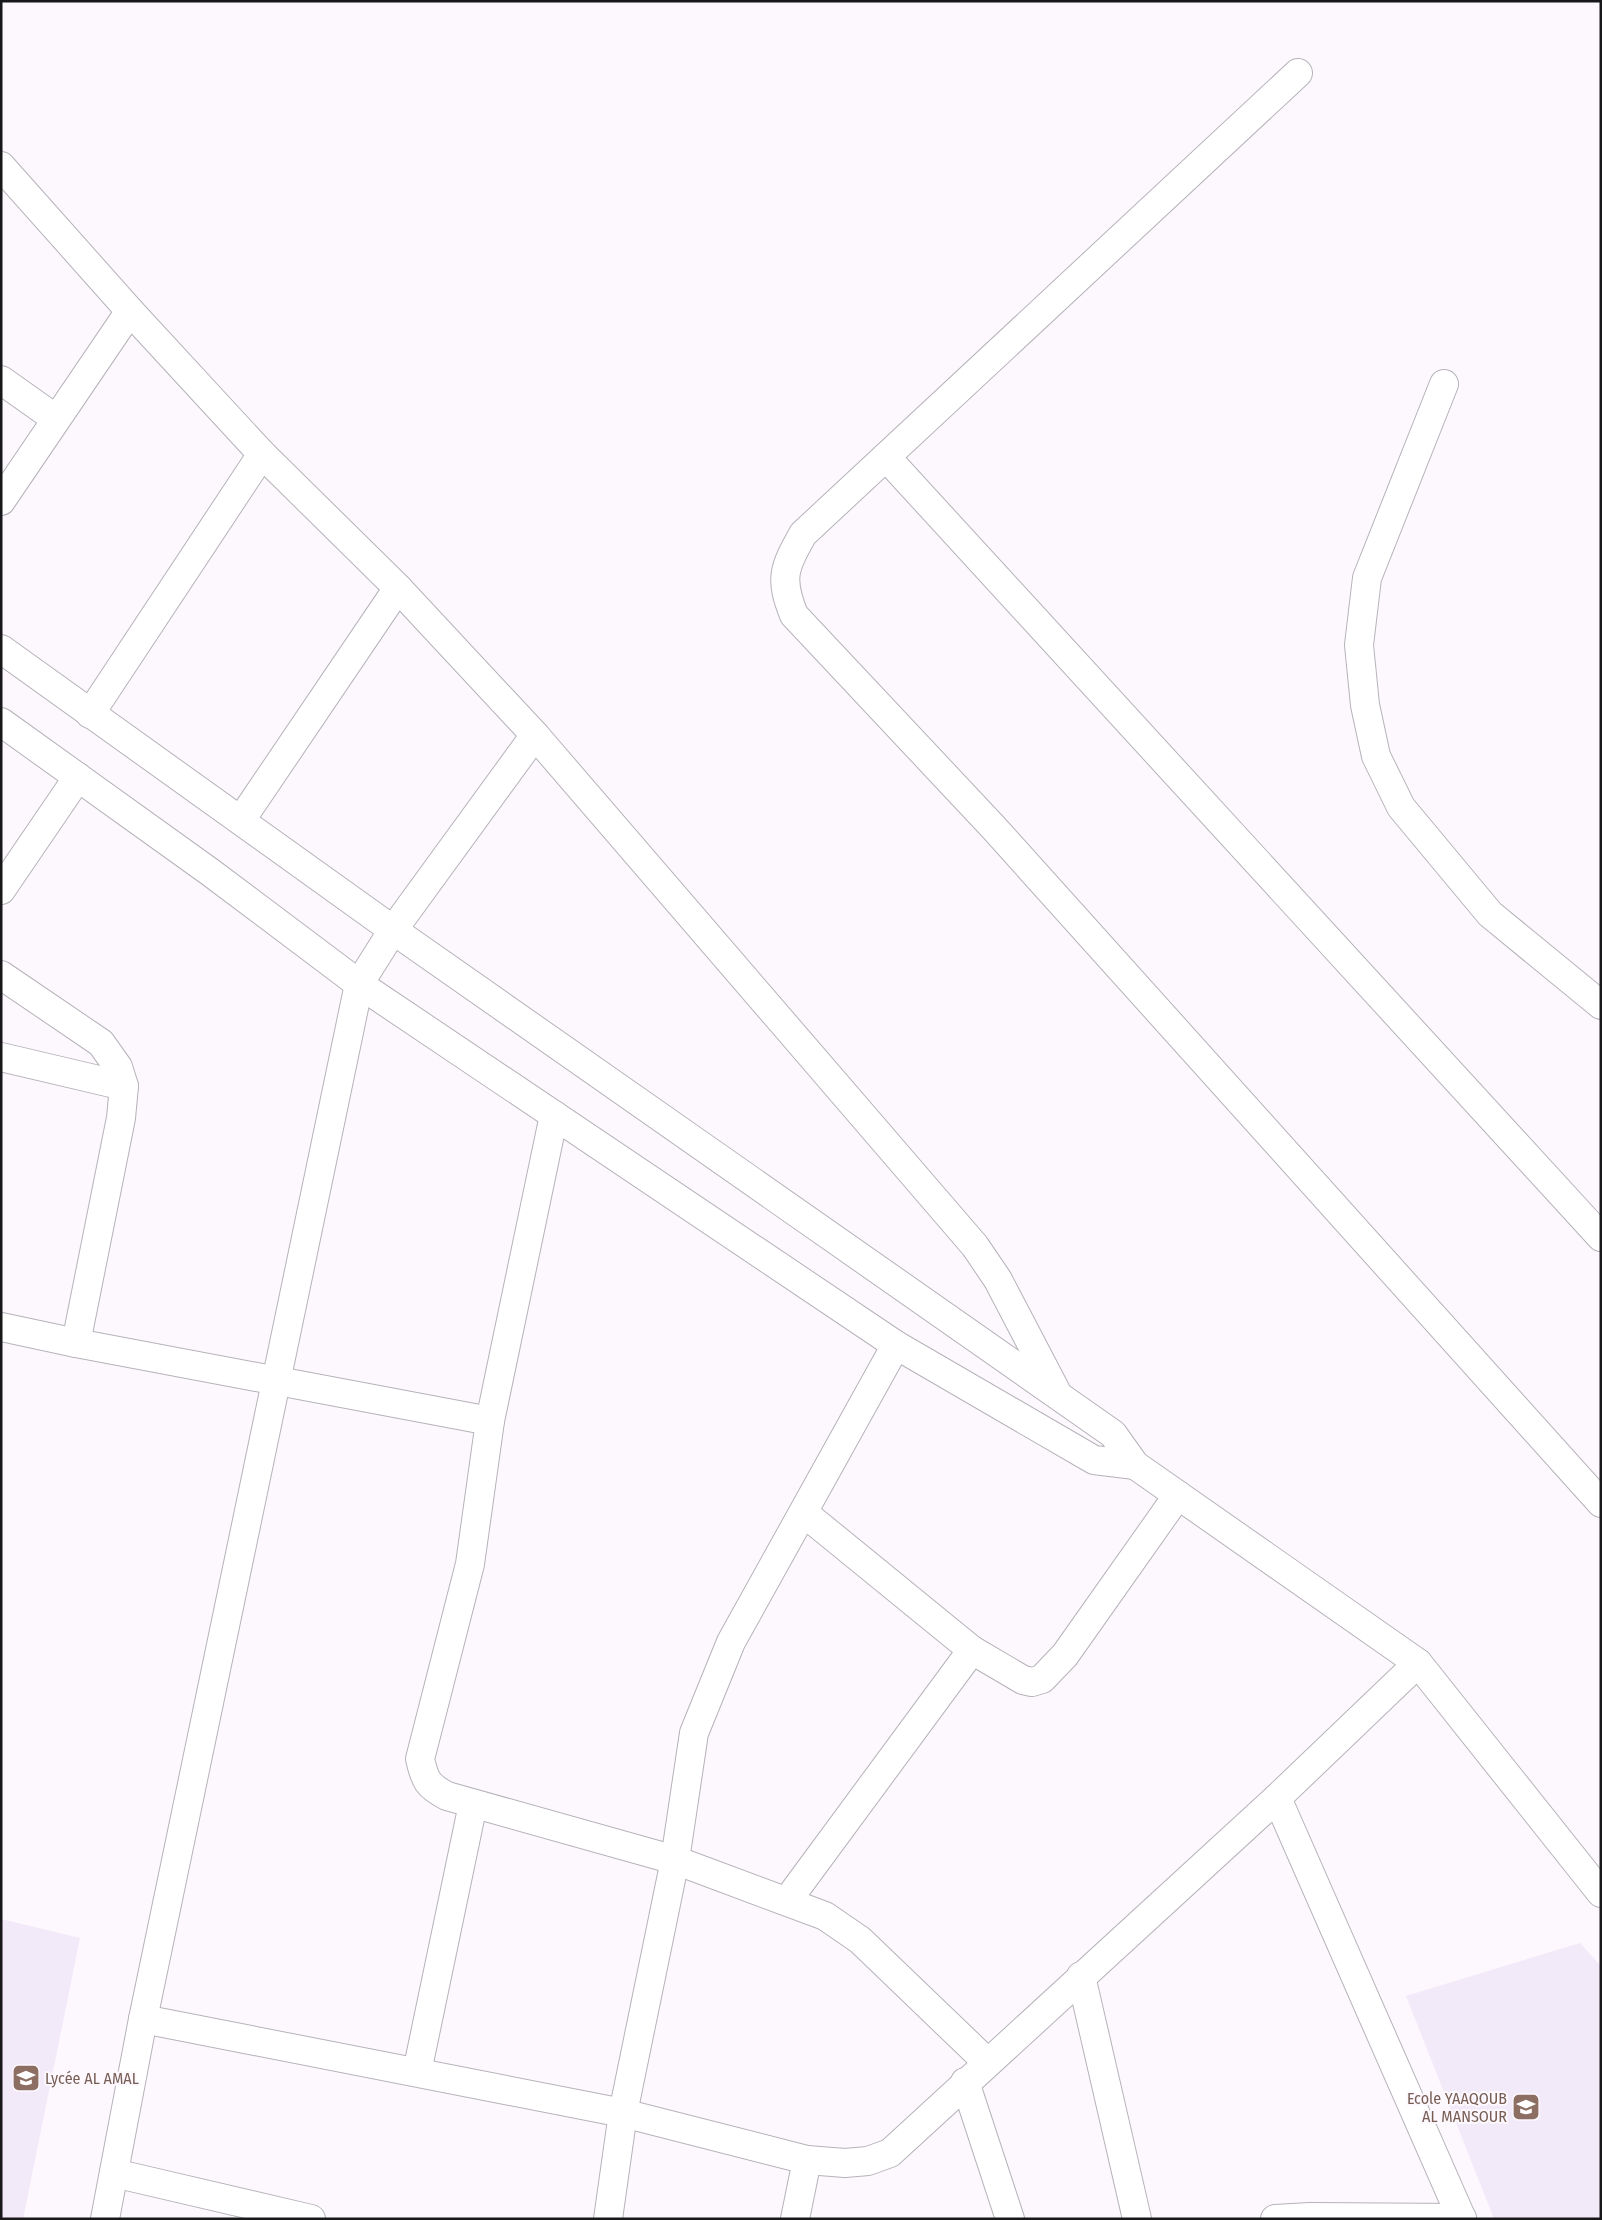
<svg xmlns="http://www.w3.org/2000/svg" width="1602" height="2220" font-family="'Fira Sans Condensed',sans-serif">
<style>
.built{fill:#f3eaf9}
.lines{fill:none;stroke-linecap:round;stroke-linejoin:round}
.street-casing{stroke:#b6b2b9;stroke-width:30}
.street{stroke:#fff;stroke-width:28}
.labels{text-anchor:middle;stroke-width:4;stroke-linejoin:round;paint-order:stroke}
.education-label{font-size:16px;fill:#785e54;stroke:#fcf8fe;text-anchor:start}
</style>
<rect width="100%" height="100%" fill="#fcf8fe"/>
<g class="built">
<path d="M1 1919 80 1938 23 2219H1Z"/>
<path d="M1580 1943 1601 1966V2219H1494L1406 1996Z"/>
</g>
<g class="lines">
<defs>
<g id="street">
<path d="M1298 73 803 534C784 568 779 578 794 615L994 828 1601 1503"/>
<path d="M1 166 130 311 262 454 398 588 535 735 975 1246 998 1280 1056 1391"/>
<path d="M1 380 56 419"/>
<path d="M1444 384 1367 578 1359 645 1365 705 1376 756 1401 807 1490 914 1601 1005"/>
<path d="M886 457 1601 1237"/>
<path d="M1 501 130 311"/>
<path d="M1 649 393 930 1113 1434 1135 1465 1418 1663 1601 1893"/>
<path d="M90 714 262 454"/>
<path d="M1 722 210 872 359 984 896 1345 1094 1460 1135 1465"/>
<path d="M241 820 398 588"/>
<path d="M1 890 78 777"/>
<path d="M1 975 101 1043 118 1067 124 1086 121 1118 76 1343"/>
<path d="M1 1057 124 1086"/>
<path d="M554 1115 490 1421 470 1564 420 1759C425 1781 428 1786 447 1796L675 1860 825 1916 860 1940 987 2062"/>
<path d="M1 1327 76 1343 490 1421"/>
<path d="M972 1650 1023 1680 1032 1682 1042 1679 1065 1655 1178 1495"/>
<path d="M1277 1798 1462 2219"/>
<path d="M787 1901 972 1650 804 1513"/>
<path d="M1081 1976 1137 2219"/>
<path d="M143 2019 623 2113 807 2160 845 2163 868 2161 890 2153 1277 1798 1418 1663"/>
<path d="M417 2072 473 1804"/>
<path d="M965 2082 1010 2219"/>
<path d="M114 2173 311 2219"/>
<path d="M105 2219 143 2019 359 984 393 930 535 735"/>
<path d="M608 2219 623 2113 675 1860 694 1733 731 1642 896 1345"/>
<path d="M795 2219 807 2160"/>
<path d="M1275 2219 1310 2217 1462 2218"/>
</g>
</defs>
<use href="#street" class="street-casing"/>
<use href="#street" class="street"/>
</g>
<defs>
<symbol id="school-square" viewBox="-11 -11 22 22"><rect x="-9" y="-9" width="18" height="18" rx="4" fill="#8d6e63" stroke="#fcf8fe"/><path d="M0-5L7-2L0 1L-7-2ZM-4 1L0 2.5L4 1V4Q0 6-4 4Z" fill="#fff"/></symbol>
</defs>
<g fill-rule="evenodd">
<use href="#school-square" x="10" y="2062" width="32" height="32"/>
<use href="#school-square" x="1510" y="2091" width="32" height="32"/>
</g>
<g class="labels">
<g class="education-label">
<text x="45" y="2084">Lycée AL AMAL</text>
<text x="1507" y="2104" text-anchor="end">Ecole YAAQOUB<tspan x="1507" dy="18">AL MANSOUR</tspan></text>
</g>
</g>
<rect width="1602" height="2220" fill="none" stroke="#181719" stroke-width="5"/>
</svg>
